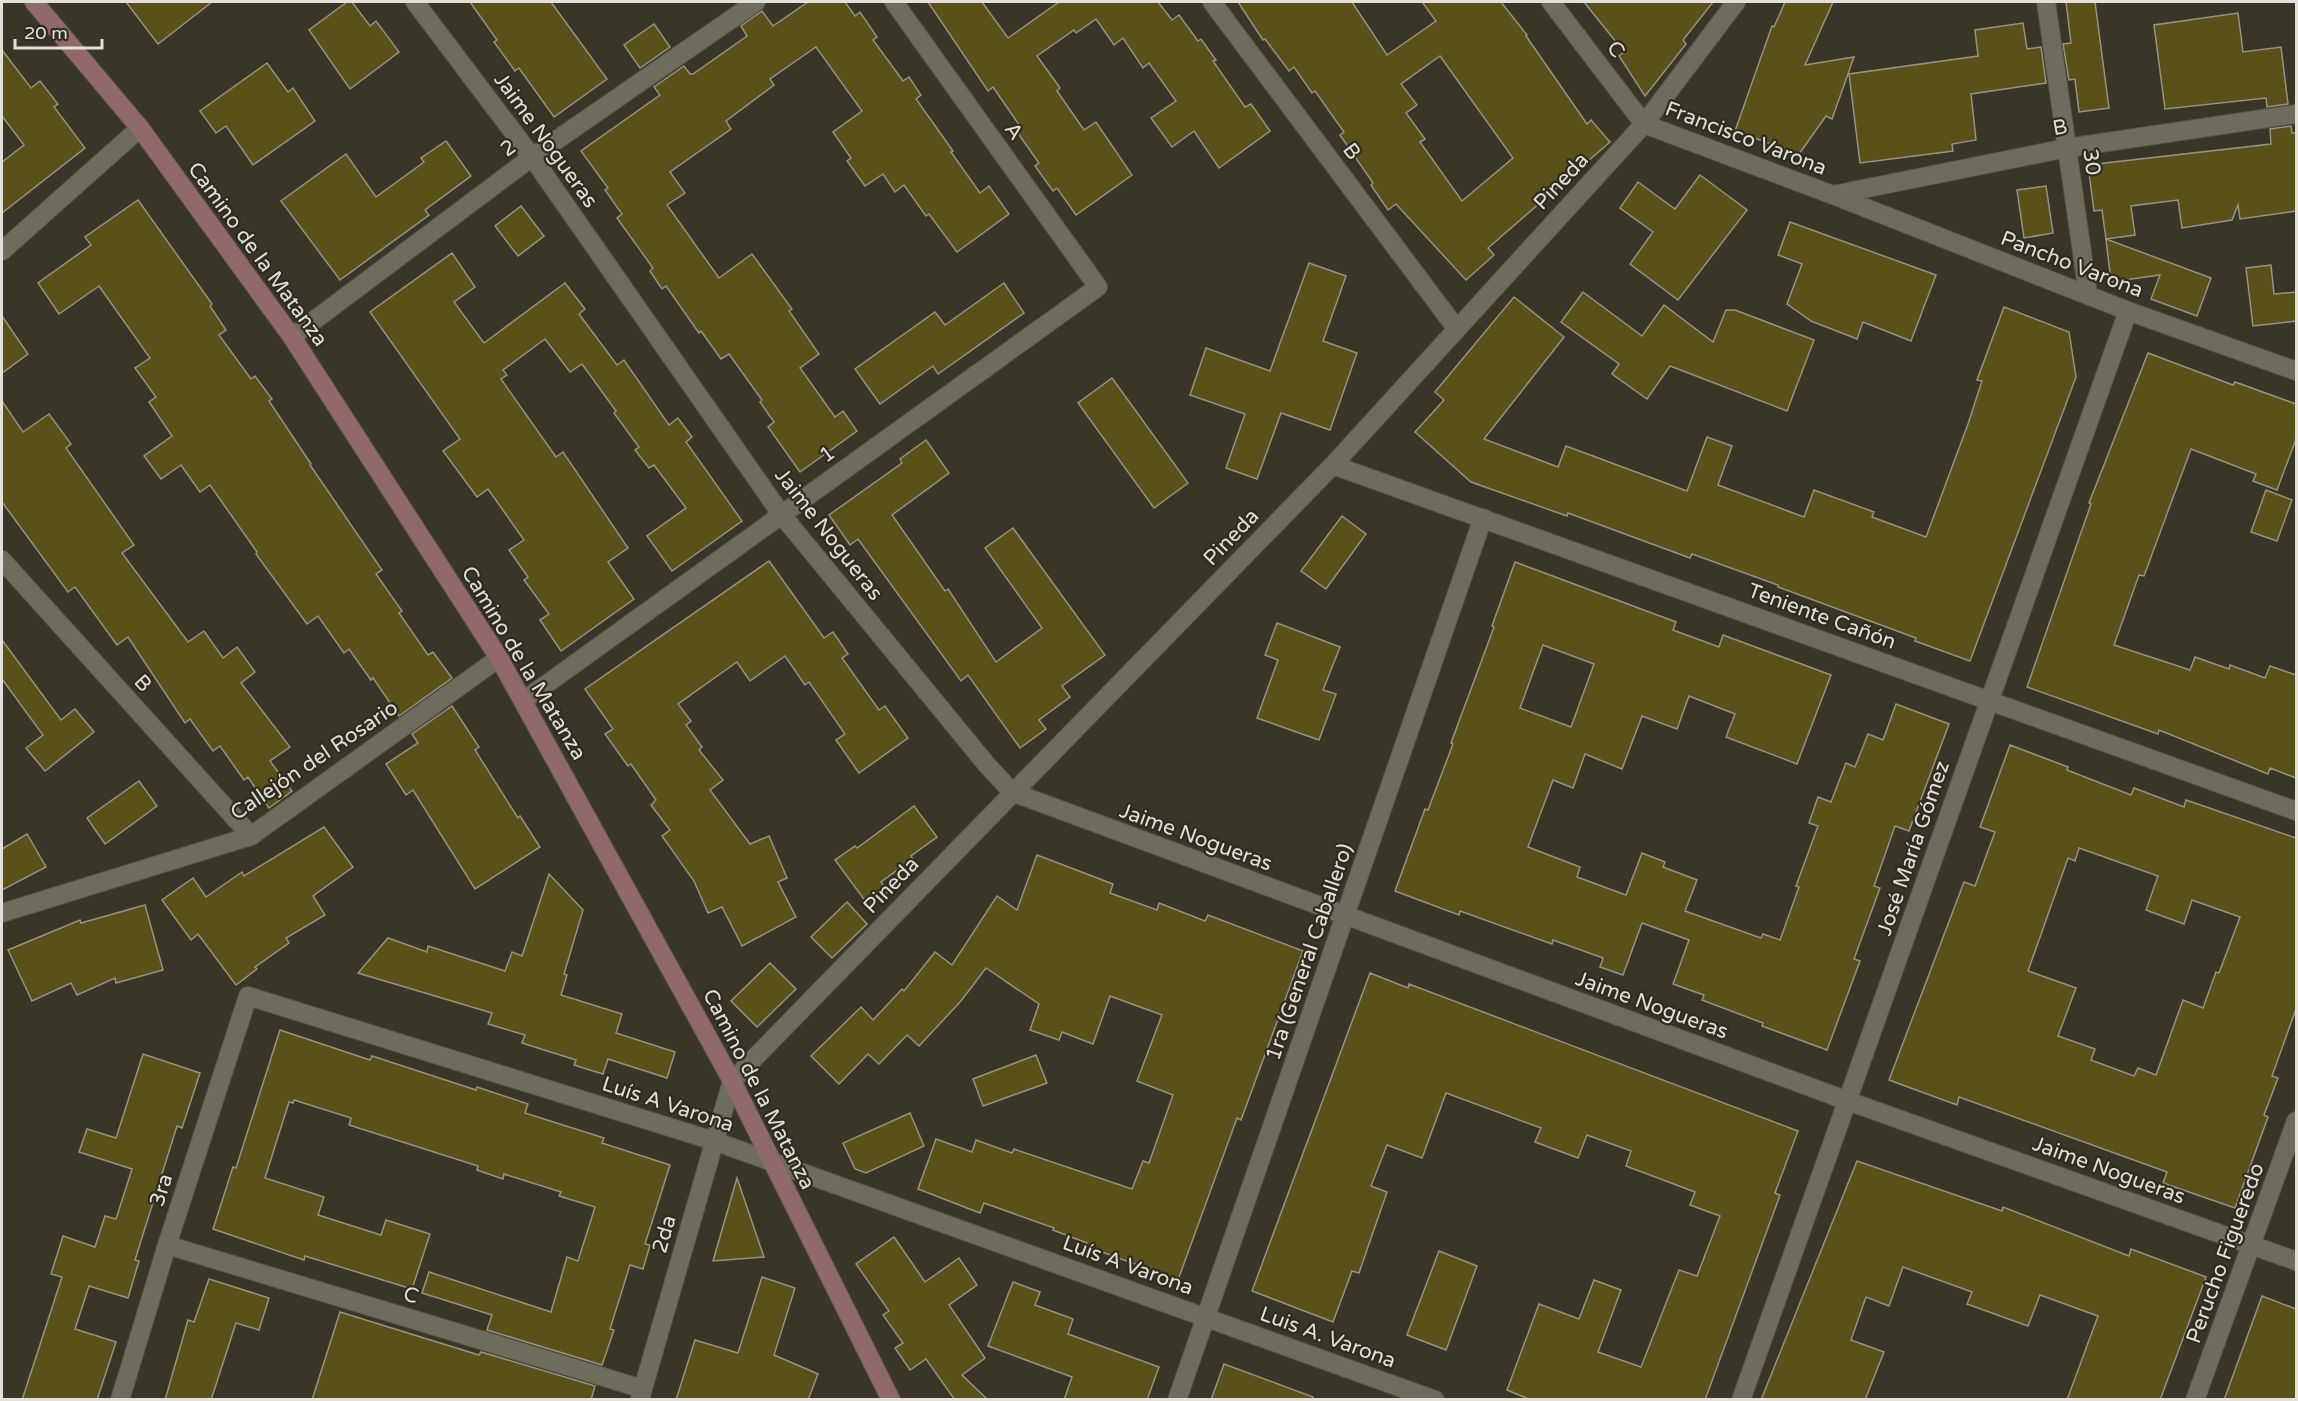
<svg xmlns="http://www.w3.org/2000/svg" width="2298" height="1401" font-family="'Varela Round',sans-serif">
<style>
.building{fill:#59501a;stroke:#969383;stroke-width:1.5;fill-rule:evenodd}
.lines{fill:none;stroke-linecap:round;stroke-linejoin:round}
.minor-casing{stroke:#565448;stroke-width:20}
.tertiary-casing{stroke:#565448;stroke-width:20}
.secondary-casing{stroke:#565448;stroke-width:20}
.minor{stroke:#6e6c5c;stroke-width:18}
.tertiary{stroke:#6e6c5c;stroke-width:18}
.secondary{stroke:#926969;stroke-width:18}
.labels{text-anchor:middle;stroke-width:4.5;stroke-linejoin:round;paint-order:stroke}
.street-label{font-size:21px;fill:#e2e0d8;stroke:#2f2c1e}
</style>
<rect width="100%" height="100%" fill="#393628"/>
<g class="building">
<path d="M126 2H212L158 44Z"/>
<path d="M347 2H352L370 26 376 21 399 52 350 89 309 30Z"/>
<path d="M470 2H551L607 79 554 117 519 68 515 71 494 42 497 40Z"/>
<path d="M808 2H845L855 16 860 12 877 37 873 40 903 81 909 77 921 95 916 99 953 151 951 152 980 193 989 186 1009 214 957 252 929 214 926 216 904 185 895 192 883 174 865 186 847 161 851 158 833 132 862 111 816 47 770 79 774 85 726 121 731 129 670 172 685 193 667 205 719 278 752 254 792 309 789 311 819 354 800 368 835 417 843 411 857 431 800 472 768 427 774 422 760 402 762 400 729 354 721 359 701 331 699 333 666 286 662 289 650 271 653 268 617 218 622 214 605 190 608 188 581 151 660 95 654 87 684 66 690 74H693L747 36 741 26 762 11 773 26Z"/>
<path d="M928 2H982L1008 38 1059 2H1158L1172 20 1179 15 1198 41 1201 39 1216 60 1213 61 1245 107 1251 104 1270 131 1219 168 1194 131 1172 147 1151 118 1176 101 1149 63 1143 68 1123 38 1114 45 1096 19 1076 33 1074 30 1037 56 1060 88 1057 91 1084 130 1096 122 1132 175 1076 215 1057 188 1053 191 1035 166 1039 163 1015 129 1020 126 993 87 988 91Z"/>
<path d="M1238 2H1352L1387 55 1436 21 1422 2H1501L1527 35 1526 36 1587 124 1591 120 1610 142 1488 248 1494 255 1466 280 1396 204 1388 210 1371 185 1373 183 1340 135 1344 132 1315 91 1312 93 1294 67 1289 71 1265 39 1263 40ZM1440 56 1513 158 1462 201 1420 142 1425 139 1406 113 1417 105 1401 84Z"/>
<path d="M1584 2H1713L1683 40 1686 44 1645 96 1619 56 1624 52Z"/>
<path d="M1785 2H1833L1805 65 1854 57 1832 119 1826 116 1799 154 1735 131 1772 26 1774 27Z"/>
<path d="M2066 2H2095L2109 108 2079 112 2075 79 2069 80 2063 44 2071 43Z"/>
<path d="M2238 13 2243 52 2281 47 2288 104 2267 107 2266 98 2165 109 2154 25Z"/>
<path d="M2023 23 2027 49 2041 47 2046 83 1971 94 1976 140 1952 144 1953 151 1860 163 1849 74 1978 56 1975 30Z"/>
<path d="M654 24 670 47 640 68 624 45Z"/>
<path d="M2 50 31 88 40 81 58 104 54 107 85 148 2 213V162L24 145 2 116Z"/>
<path d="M267 63 288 92 293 88 315 121 253 165 226 126 216 133 200 111Z"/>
<path d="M2291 126 2292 133H2296V211L2240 219 2238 205 2232 220 2182 228 2178 200 2131 206 2135 235 2106 239 2102 210 2094 211 2088 165 2271 144 2270 129Z"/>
<path d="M446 141 471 176 425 210 429 215 340 280 281 201 346 154 376 197 424 162 421 158Z"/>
<path d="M1700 175 1747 210 1678 300 1630 264 1653 232 1620 208 1638 182 1675 209Z"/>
<path d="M2046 186 2053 233 2024 238 2017 190Z"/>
<path d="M138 200 212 304 210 306 226 330 219 335 251 379 255 376 272 399 269 401 311 464 310 465 382 570 376 574 402 611 399 613 428 655 433 652 452 678 399 716 373 678 371 680 349 649 344 653 318 616 307 624 256 554 257 552 210 485 200 492 181 465 161 479 144 456 172 436 149 402 156 397 135 368 150 358 99 286 59 314 38 283 91 245 85 237Z"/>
<path d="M521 206 544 236 518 256 495 226Z"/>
<path d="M1790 222 1936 275 1911 341 1863 322 1857 339 1811 321 1787 304 1802 264 1778 255Z"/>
<path d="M2106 239 2211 278 2197 316 2151 299 2160 275 2111 282Z"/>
<path d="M452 253 475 287 454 302 484 343 565 283 585 309 579 314 617 365 624 360 669 425 678 418 692 437 686 442 742 521 672 571 647 536 686 508 654 465 649 468 635 450 639 447 614 413 616 411 582 364 570 372 545 339 503 370 507 375 501 379 556 457 563 452 628 548 608 562 634 599 561 651 540 620 549 614 524 580 528 577 509 550 524 540 488 489 477 497 443 451 460 439 370 312Z"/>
<path d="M1309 263 1346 276 1323 341 1357 353 1330 430 1281 413 1257 479 1226 468 1245 414 1190 395 1206 348 1270 371Z"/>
<path d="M2271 265 2274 294 2296 292V321L2253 326 2246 268Z"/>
<path d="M1004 283 1024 313 938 374 933 366 880 404 855 369 935 312 945 325Z"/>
<path d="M1583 292 1642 336 1664 305 1713 342 1726 310H1735L1814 340 1787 411 1670 366 1647 399 1612 374 1619 364 1561 322Z"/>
<path d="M1514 297 1564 337 1484 439 1558 467 1566 446 1687 491 1707 437 1732 446 1718 485 1804 517 1814 490 1874 512 1872 517 1926 537 1968 424 1982 381 1977 380 2004 307 2069 332 2076 377 1970 661 1915 641 1916 638 1778 587V585L1692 554 1690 558 1568 513 1567 516 1471 482 1415 432 1444 400 1435 392Z"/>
<path d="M2 316 28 354 2 373Z"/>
<path d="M2148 353 2233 385 2235 382 2296 404V439L2277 490 2253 481 2256 474 2191 449 2144 576 2139 575 2114 645 2190 670 2195 657 2229 669 2230 665 2265 678 2270 666 2296 675V778L2270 768 2268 774 2159 730 2158 734 2027 687 2091 504 2089 503Z"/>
<path d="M1112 378 1188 483 1154 508 1078 403Z"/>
<path d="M2 401 23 432 49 414 71 444 66 448 134 545 122 553 188 642 204 631 223 658 237 647 255 672 241 683 290 747 270 761 292 791 269 808 248 777 244 780 220 746 213 751 190 719 185 723 128 637 117 645 75 587 68 592 2 502Z"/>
<path d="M926 440 949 473 892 515 945 591 948 589 996 662 1042 628 985 548 1013 528 1105 655 1062 686 1070 697 1039 720 1046 729 1020 748 968 675 961 681 858 539 850 545 829 515 902 463 900 459Z"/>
<path d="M2266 490 2292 500 2277 541 2251 532Z"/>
<path d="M1342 516 1366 534 1326 589 1301 571Z"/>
<path d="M769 561 824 638 833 632 848 654 842 658 879 710 885 706 908 738 859 773 836 740 845 734 809 682 805 685 785 656 750 681 737 662 678 704 691 721 686 725 702 747 699 750 723 780 710 790 750 844 769 836 787 878 778 882 796 917 742 946 722 907 708 913 694 881 662 836 670 830 651 805 656 800 631 764 628 766 605 734 613 729 585 689Z"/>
<path d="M1515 562 1676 622 1673 630 1719 647 1723 635 1831 675 1797 764 1726 737 1735 714 1689 696 1677 729 1642 716 1622 769 1585 754 1573 788 1553 780 1528 847 1580 867 1577 877 1626 895 1642 853 1665 862 1663 867 1697 880 1685 911 1761 938 1763 934 1780 940 1799 887 1796 886 1818 826 1809 823 1818 797 1831 802 1846 763 1855 767 1868 734 1883 740 1896 704 1949 724 1909 831 1895 826 1874 886 1880 888 1854 959 1860 961 1827 1050 1762 1026 1763 1023 1702 1000 1704 995 1673 984 1689 940 1642 923 1623 975 1600 967 1603 958 1553 940 1552 944 1460 911 1459 915 1395 891 1425 809 1428 810 1453 744 1451 743 1494 627 1492 626ZM1543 645 1594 664 1571 727 1520 708Z"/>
<path d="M1277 623 1340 647 1323 690 1336 694 1319 740 1257 718 1278 660 1265 655Z"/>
<path d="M2 640 61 720 75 709 94 732 45 771 26 748 43 735 2 679Z"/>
<path d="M452 706 479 747 475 750 518 818 520 816 540 847 475 889 413 790 406 795 386 764 418 743 412 734Z"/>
<path d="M2010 745 2068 767 2067 770 2131 795 2134 788 2184 807 2186 800 2296 838V1009L2272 1076 2278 1078 2264 1115 2268 1117 2235 1208 2163 1183 2167 1172 1959 1097 1957 1105 1889 1080 1964 882 1975 886 1995 832 1980 827ZM2079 848 2158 876 2146 910 2184 924 2192 900 2240 917 2219 973 2216 972 2203 1008 2183 1000 2156 1075 2138 1068 2134 1076 2091 1060 2095 1049 2058 1036 2076 988 2028 971 2068 858 2075 861Z"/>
<path d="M139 781 157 806 105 844 87 818Z"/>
<path d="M914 806 937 837 911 856 913 859 881 882 888 892 869 906 835 860 855 846 857 848Z"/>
<path d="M324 827 353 867 313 896 325 915 286 938 289 943 255 967 257 969 236 985 198 934 191 940 162 900 193 878 206 897 242 872 244 876Z"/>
<path d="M27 834 46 867 2 890V849Z"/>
<path d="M1037 855 1113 884 1110 893 1157 910 1159 903 1205 921 1208 915 1303 951 1241 1120 1237 1118 1178 1280 1086 1246 1087 1243 1053 1230 1054 1228 984 1203 980 1213 918 1189 936 1139 972 1152 976 1140 1012 1153 1014 1149 1132 1189 1143 1161 1149 1163 1173 1095 1137 1081 1162 1015 1110 996 1093 1044 1062 1032 1059 1040 1030 1030 1039 1004 986 968 961 1001 919 1046 907 1035 879 1064 868 1054 839 1084 811 1056 861 1007 873 1020 902 989 904 991 935 952 952 965 997 896 1017 910Z"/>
<path d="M549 874 583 910 564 974 567 975 561 995 622 1014 616 1033 675 1052 667 1078 608 1059 603 1074 574 1065 576 1060 522 1043 525 1035 488 1024 492 1013 358 973 388 938 427 952 428 946 505 971 512 952 522 956Z"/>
<path d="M847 902 867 924 832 958 811 937Z"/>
<path d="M145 905 163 970 116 983 115 978 77 995 71 983 32 1001 8 950 80 920 81 923Z"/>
<path d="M770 963 796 989 757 1027 731 1001Z"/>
<path d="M1370 973 1408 988 1409 984 1798 1131 1775 1193 1780 1195 1705 1400H1531L1507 1390 1539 1304 1579 1319 1594 1280 1621 1290 1598 1352 1641 1367 1679 1270 1697 1276 1720 1216 1690 1205 1695 1192 1626 1166 1631 1151 1587 1135 1578 1158 1535 1142 1541 1128 1446 1093 1422 1158 1387 1145 1371 1186 1387 1192 1359 1273 1352 1271 1333 1322 1252 1291Z"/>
<path d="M280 1030 370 1060 372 1056 476 1090 477 1087 528 1104 525 1113 604 1138 602 1143 670 1165 645 1244 650 1245 643 1269 630 1265 610 1329 614 1330 602 1365 487 1330 492 1315 422 1293 429 1272 551 1312 567 1257 578 1261 595 1207 559 1196 561 1192 504 1174 503 1179 477 1170 478 1166 349 1125 351 1118 294 1100 293 1103 289 1102 265 1178 324 1197 318 1215 381 1235 386 1220 430 1234 412 1289 305 1256 304 1260 213 1229 233 1167 236 1168Z"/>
<path d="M143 1054 200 1073 182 1128 177 1126 135 1260 139 1261 128 1298 89 1286 75 1329 116 1342 97 1400H22L62 1277 51 1274 63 1236 95 1247 105 1216 116 1219 132 1169 79 1152 87 1129 116 1138Z"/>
<path d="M1036 1055 1047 1083 983 1106 973 1079Z"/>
<path d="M910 1113 924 1146 866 1173 855 1169 843 1143Z"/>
<path d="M1857 1161 2002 1211 2003 1207 2129 1256 2131 1249 2206 1277 2160 1400H2067L2098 1316 2040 1295 2028 1326 1967 1304 1972 1292 1903 1267 1889 1306 1866 1297 1851 1340 1884 1352 1865 1400H1761Z"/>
<path d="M737 1178 764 1257 713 1261Z"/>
<path d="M894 1237 925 1282 959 1258 977 1285 949 1305 985 1358 962 1375 988 1400H955L926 1359 910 1370 895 1348 903 1343 883 1315 889 1311 856 1264Z"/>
<path d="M1439 1251 1477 1266 1446 1350 1407 1335Z"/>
<path d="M762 1277 795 1288 774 1355 818 1374 808 1400H676L695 1340 738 1353Z"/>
<path d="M209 1279 269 1298 259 1330 236 1323 211 1400H165L188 1320 194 1322Z"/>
<path d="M1013 1282 1040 1292 1035 1305 1073 1319 1068 1334 1159 1367 1147 1400H1064L1072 1377 988 1346Z"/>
<path d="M2262 1296 2296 1309V1400H2224Z"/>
<path d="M340 1312 479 1355 481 1352 595 1386 591 1400H312Z"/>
<path d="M1224 1364 1313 1397V1400H1211Z"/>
</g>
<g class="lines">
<defs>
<g id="minor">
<path d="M415 2 532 157 781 514 987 765 1012 792 1848 1101 2296 1261"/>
<path d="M1212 2 1456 328"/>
<path d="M1551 2 1644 124 1833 195 2128 311 2296 371"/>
<path d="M2046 2 2088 294"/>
<path d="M1833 195 2067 148 2296 114"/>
<path d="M2 251 140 128"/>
<path d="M292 337 532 157 756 2"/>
<path d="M2 560 251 836"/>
<path d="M523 701 1098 287 894 2"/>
<path d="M2 913 251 836 499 658"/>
<path d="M167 1245 643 1389"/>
<path d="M640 1399 732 1081"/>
<path d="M120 1400 167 1245 248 996 714 1141 1435 1400"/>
<path d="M1177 1400 1483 518"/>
<path d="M1741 1400 2128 311"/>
<path d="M2195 1400 2296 1121"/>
</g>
<g id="tertiary">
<path d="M1333 465 2296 811"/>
<path d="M732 1081 1333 465 1644 124 1736 2"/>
</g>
<path id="secondary" d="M34 2 140 128 292 337 499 658 732 1081 891 1400"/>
</defs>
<use href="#minor" class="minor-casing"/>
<use href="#tertiary" class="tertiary-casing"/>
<use href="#secondary" class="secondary-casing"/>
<use href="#minor" class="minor"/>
<use href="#tertiary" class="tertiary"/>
<use href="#secondary" class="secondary"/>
</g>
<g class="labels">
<g class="street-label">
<text transform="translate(1616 49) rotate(53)" y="7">C</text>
<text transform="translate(2060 127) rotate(-10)" y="7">B</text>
<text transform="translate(1014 131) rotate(54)" y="7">A</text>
<text transform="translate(1746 138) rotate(21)" y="7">Francisco Varona</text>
<text transform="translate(546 140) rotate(54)" y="7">Jaime Nogueras</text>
<text transform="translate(508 148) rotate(-37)" y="7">2</text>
<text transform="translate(1352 151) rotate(53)" y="7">B</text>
<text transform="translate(2092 162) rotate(82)" y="7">30</text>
<text transform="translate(1561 181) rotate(-47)" y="7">Pineda</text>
<text transform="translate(258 254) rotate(54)" y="7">Camino de la Matanza</text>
<text transform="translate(2072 264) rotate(21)" y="7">Pancho Varona</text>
<text transform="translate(827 454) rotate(-36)" y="7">1</text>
<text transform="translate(829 534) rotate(52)" y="7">Jaime Nogueras</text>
<text transform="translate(1231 537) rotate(-46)" y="7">Pineda</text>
<text transform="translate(1822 616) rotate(20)" y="7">Teniente Cañón</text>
<text transform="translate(524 663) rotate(59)" y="7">Camino de la Matanza</text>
<text transform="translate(143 683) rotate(48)" y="7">B</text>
<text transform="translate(314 760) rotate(-34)" y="7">Callejón del Rosario</text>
<text transform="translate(1196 837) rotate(20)" y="7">Jaime Nogueras</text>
<text transform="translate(1913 848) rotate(-71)" y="7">José María Gómez</text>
<text transform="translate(891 885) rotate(-46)" y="7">Pineda</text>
<text transform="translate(1309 952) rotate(-71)" y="7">1ra (General Caballero)</text>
<text transform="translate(1652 1005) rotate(20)" y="7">Jaime Nogueras</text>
<text transform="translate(759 1089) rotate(63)" y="7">Camino de la Matanza</text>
<text transform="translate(668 1104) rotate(18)" y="7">Luís A Varona</text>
<text transform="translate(2109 1170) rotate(20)" y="7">Jaime Nogueras</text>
<text transform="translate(161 1190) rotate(-72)" y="7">3ra</text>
<text transform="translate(664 1234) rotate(-74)" y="7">2da</text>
<text transform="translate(2225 1253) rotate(-70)" y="7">Perucho Figueredo</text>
<text transform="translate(1128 1265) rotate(20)" y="7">Luís A Varona</text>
<text transform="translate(411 1295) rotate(17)" y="7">C</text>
<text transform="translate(1328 1337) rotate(20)" y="7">Luis A. Varona</text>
</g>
</g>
<rect width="2298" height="1401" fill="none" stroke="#e2e0d8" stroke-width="6"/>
<path d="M15 39v9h87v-9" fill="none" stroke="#e2e0d8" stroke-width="3"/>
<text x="24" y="39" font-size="18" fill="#e2e0d8" stroke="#2f2c1e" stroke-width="4.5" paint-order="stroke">20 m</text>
</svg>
